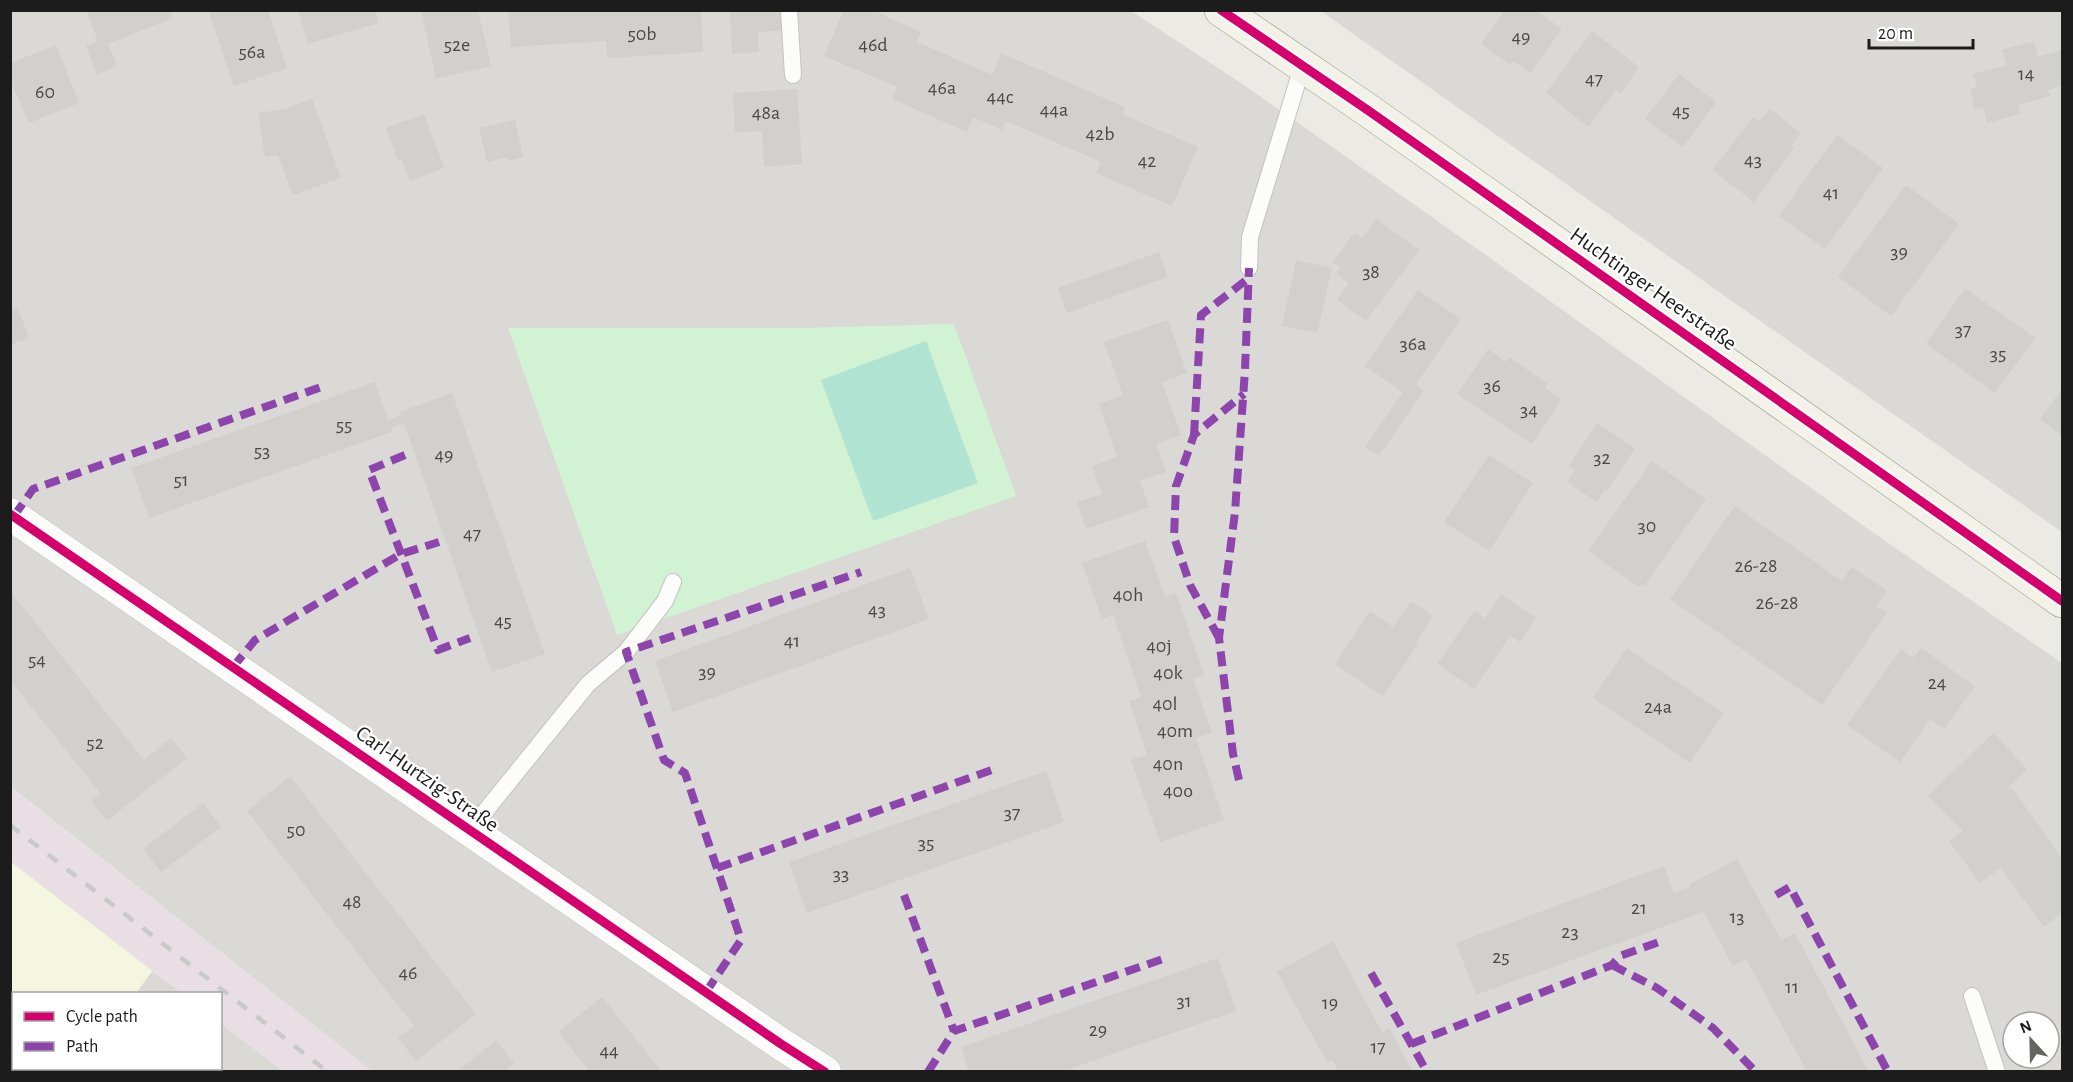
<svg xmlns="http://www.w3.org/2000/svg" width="2073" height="1082" font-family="'Alegreya Sans',sans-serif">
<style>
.residential{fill:#dad9d6;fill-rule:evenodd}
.industrial{fill:#e9dee3}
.education{fill:#f4f6df}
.park{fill:#d2f2d4}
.pitch{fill:#b0e3d1}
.building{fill:#d1d0cc}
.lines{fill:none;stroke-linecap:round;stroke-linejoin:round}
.service-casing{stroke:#c3c3c1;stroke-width:18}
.minor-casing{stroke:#c3c3c1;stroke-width:33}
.secondary-casing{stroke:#91947d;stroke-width:34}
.service{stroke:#fcfcfb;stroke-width:16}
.minor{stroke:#fcfcfb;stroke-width:32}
.secondary{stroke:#f2f2e9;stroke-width:33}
.rail{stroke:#c9c9c8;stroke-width:4.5;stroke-dasharray:12 12;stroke-linecap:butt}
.quiet{stroke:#8e44ad;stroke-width:8;stroke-dasharray:15 8;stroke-linecap:butt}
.cycleway-casing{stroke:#fff;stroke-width:13}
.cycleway{stroke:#d6006c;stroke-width:9}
.labels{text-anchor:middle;stroke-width:4.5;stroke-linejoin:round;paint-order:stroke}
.number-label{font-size:20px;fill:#494948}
.street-label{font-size:22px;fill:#1c1c1c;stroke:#fff}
</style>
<rect width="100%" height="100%" fill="#ebeae5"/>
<g class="residential">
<path d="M10 11H1131L1244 85 1486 255 1868 529 2062 663V1071H372L11 787ZM2013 1022H2049V1058H2013Z"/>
<path d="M1321 11H2062V532L1739 306Z"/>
<path d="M152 971 182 993 136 994Z"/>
<path d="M221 1024 283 1071 77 1072 79 1068H220Z"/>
</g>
<path class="industrial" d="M10 787 372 1071H283L221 1024 220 994 182 993 11 862Z"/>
<path class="education" d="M11 862 152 971 136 993 14 994V1068L79 1069 77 1071H11Z"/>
<path class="park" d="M954 324 1016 496 617 635 508 328H802Z"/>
<path class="pitch" d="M926 341 978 483 873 521 821 380Z"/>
<g class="building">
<path d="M86 10H170L173 18 108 44 117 66 97 74 86 46 98 41Z"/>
<path d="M208 10H268L287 68 234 86Z"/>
<path d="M298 10H375L378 23 308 44Z"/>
<path d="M421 10H478L491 66 436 79Z"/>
<path d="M508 10H701L703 52 607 58 606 41 511 47Z"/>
<path d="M730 10H784L785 30 758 32 759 52 732 54Z"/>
<path d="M844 10H871L921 32 917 42 992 75 1001 53 1125 107 1122 114 1198 147 1172 206 1096 173 1101 162 1006 121 1002 130 973 117 967 132 892 99 897 87 824 56Z"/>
<path d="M1505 10H1536L1562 29 1530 73 1513 61 1510 65 1481 44Z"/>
<path d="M1592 31 1639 67 1621 93 1616 90 1588 127 1546 93Z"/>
<path d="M2034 41 2038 57 2062 50V86L2048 90 2050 96 2018 105 2020 114 1987 123 1983 107 1975 110 1970 89 1977 87 1973 74 2007 65 2002 50Z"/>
<path d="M56 45 79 103 29 123 10 79V63Z"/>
<path d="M1679 74 1716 102 1683 147 1645 119Z"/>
<path d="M797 89 802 164 764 167 762 131 735 132 733 93Z"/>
<path d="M312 99 341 178 293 195 278 155 265 157 258 113 285 109Z"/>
<path d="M1770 109 1801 133 1791 146 1794 148 1754 202 1712 170 1753 117 1759 121Z"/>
<path d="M424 114 444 168 410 181 402 160 398 161 386 128Z"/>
<path d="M515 120 523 157 508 161 507 157 487 162 479 128Z"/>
<path d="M1837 135 1883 168 1825 249 1779 216Z"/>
<path d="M1906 185 1959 224 1891 316 1838 277Z"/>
<path d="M1376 219 1419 250 1366 321 1337 300 1349 284 1336 274 1341 268 1333 262 1354 233 1362 238Z"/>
<path d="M1159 252 1168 277 1067 313 1058 288Z"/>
<path d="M1296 260 1332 268 1317 333 1282 326Z"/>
<path d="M1965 288 2035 338 1995 393 1926 344Z"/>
<path d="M1418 290 1461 319 1416 384 1424 390 1379 456 1365 447 1403 392 1365 366Z"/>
<path d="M18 308 29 338 10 345V310Z"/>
<path d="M1168 320 1187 373 1162 382 1181 435 1156 444 1166 472 1140 480 1149 507 1086 529 1077 502 1102 494 1092 466 1117 457 1099 404 1123 395 1104 342Z"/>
<path d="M1488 349 1506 362 1509 357 1548 384 1545 388 1562 399 1532 444 1457 394Z"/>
<path d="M375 382 388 420 401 415 400 412 452 393 545 654 492 672 404 423 391 428 392 432 149 518 131 468Z"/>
<path d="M2062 389V436L2040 419Z"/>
<path d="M1597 423 1635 448 1607 491 1605 489 1597 502 1567 482 1575 470 1569 466Z"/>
<path d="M1489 455 1533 483 1489 551 1444 522Z"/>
<path d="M1652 461 1706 499 1644 586 1641 584 1639 587 1588 551Z"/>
<path d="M1735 506 1842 581 1852 567 1887 591 1876 606 1887 613 1822 705 1670 599Z"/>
<path d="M1145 541 1165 597 1176 593 1204 675 1193 679 1212 733 1196 738 1224 820 1160 842 1131 760 1147 755 1129 701 1141 697 1113 615 1102 619 1082 563Z"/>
<path d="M910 568 929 619 673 712 655 661Z"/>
<path d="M10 591 144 760 171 738 187 758 107 821 91 801 101 794 10 680Z"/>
<path d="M1501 594 1536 618 1520 642 1510 636 1474 689 1437 664 1474 611 1485 618Z"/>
<path d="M1411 601 1433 616 1416 642 1418 644 1383 696 1335 664 1370 611 1393 627Z"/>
<path d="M1627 648 1724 713 1690 763 1593 698Z"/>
<path d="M1921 648 1975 686 1944 729 1930 719 1900 762 1847 725 1901 649 1913 658Z"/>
<path d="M1993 733 2027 769 2000 796 2011 787 2062 858V913L2044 927 2001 868 1980 883 1949 841 1963 831 1928 796Z"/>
<path d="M1046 771 1064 822 807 913 789 862Z"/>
<path d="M290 776 476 1014 416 1061 398 1038 414 1026 247 811Z"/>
<path d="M203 803 221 827 161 872 143 849Z"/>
<path d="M1737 859 1781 940 1795 933 1869 1072H1807L1746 959 1733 966 1704 912 1476 995 1456 943 1664 866 1674 893 1691 887 1689 885Z"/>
<path d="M1333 941 1382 1032 1389 1028 1413 1072H1339L1332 1060 1327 1062 1277 972Z"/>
<path d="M1218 958 1236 1011 1061 1072H969L961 1047Z"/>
<path d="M602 997 659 1068 661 1072H590L558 1032Z"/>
<path d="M496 1040 514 1063 504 1072H457Z"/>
</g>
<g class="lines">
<defs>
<g id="service">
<path d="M789 10 793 75"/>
<path d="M1249 268 1250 237 1303 64"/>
<path d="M470 830 588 684 626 652 665 601 673 582"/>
<path d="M1972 996 1997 1072"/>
</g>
<path id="minor" d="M10 514 781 1044 825 1072"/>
<path id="secondary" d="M1221 10 1369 111 2062 601"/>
</defs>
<use href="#service" class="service-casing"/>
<use href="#minor" class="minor-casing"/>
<use href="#secondary" class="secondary-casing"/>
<use href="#service" class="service"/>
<use href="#minor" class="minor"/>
<use href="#secondary" class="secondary"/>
<path class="rail" d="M10 825 328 1072"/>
<g class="quiet">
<path d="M1194 435 1201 315 1249 278"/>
<path d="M405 455 369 470 438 650 470 638"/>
<path d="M14 516 33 489 327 385"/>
<path d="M1219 638 1190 585 1174 537 1176 486 1194 435 1244 394"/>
<path d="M233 667 255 640 401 554 439 542"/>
<path d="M1239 780 1233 754 1219 638 1235 512 1245 370 1249 268"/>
<path d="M717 868 992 770"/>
<path d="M904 895 954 1031"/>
<path d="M1776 895 1790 887 1888 1072"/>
<path d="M1612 965 1657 988 1713 1028 1756 1072"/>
<path d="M1371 973 1427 1072"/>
<path d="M706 992 741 940 685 773 664 760 626 652 861 572"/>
<path d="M1411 1044 1612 965 1620 956 1662 941"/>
<path d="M928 1072 954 1031 1163 959"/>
</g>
<defs>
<g id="cycleway">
<path d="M1221 10 1369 111 2062 601"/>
<path d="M10 514 781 1044 825 1072"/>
</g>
</defs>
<use href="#cycleway" class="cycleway-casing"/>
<use href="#cycleway" class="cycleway"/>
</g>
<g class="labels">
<g class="number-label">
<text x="642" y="40">50b</text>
<text x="1521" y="43">49</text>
<text x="457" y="51">52e</text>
<text x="873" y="51">46d</text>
<text x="252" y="58">56a</text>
<text x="2026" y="80">14</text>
<text x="1594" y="85">47</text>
<text x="942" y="94">46a</text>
<text x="45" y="98">60</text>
<text x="1000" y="103">44c</text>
<text x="1054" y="116">44a</text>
<text x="1681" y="117">45</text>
<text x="766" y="119">48a</text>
<text x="1100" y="140">42b</text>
<text x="1753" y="166">43</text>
<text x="1147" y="167">42</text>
<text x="1831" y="199">41</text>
<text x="1899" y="258">39</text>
<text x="1371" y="278">38</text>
<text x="1963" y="336">37</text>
<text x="1413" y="350">36a</text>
<text x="1998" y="360">35</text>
<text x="1492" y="392">36</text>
<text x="1529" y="416">34</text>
<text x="344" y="431">55</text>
<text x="262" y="457">53</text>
<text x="444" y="461">49</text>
<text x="1602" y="464">32</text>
<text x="181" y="486">51</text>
<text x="1647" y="532">30</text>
<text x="472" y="540">47</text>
<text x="1756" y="572">26-28</text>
<text x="1128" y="601">40h</text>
<text x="1777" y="609">26-28</text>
<text x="877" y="616">43</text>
<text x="503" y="627">45</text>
<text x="792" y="647">41</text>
<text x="1159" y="652">40j</text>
<text x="37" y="666">54</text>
<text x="707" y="678">39</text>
<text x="1168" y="679">40k</text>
<text x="1937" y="689">24</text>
<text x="1165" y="710">40l</text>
<text x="1658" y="713">24a</text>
<text x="1175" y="737">40m</text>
<text x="95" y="749">52</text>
<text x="1168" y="770">40n</text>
<text x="1178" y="797">40o</text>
<text x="1012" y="819">37</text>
<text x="296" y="836">50</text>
<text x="926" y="849">35</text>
<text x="841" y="880">33</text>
<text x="352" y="908">48</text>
<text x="1639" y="914">21</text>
<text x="1737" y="923">13</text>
<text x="1570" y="938">23</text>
<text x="1501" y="963">25</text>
<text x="408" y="979">46</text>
<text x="1792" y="993">11</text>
<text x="1184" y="1007">31</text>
<text x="1330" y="1009">19</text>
<text x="1098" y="1036">29</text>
<text x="1378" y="1053">17</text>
<text x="609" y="1057">44</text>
</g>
<g class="street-label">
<text transform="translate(1654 288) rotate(35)" y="8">Huchtinger Heerstraße</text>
<text transform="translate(428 778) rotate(35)" y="8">Carl-Hurtzig-Straße</text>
</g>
</g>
<rect width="2073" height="1082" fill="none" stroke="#1c1c1c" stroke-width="24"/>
<rect x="12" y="992" width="210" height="78" fill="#ffffff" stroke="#a4a4a4" stroke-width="1.5"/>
<rect x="24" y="1012" width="30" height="9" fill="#d6006c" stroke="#a4a4a4" stroke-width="1.5"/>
<text x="66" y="1022" font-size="18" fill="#1c1c1c">Cycle path</text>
<rect x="24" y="1042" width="30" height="9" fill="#8e44ad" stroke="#a4a4a4" stroke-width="1.5"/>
<text x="66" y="1052" font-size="18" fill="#1c1c1c">Path</text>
<g transform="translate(2031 1040) rotate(338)"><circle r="28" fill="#ffffff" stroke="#a4a4a4" stroke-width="1.5"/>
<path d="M0-4.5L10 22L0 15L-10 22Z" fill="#646462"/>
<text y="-9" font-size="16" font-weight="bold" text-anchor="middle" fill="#1c1c1c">N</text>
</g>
<path d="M1869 39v9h104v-9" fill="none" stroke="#1c1c1c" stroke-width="3"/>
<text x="1878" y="39" font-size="18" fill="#1c1c1c" stroke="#ffffff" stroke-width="4.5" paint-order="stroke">20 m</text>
</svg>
